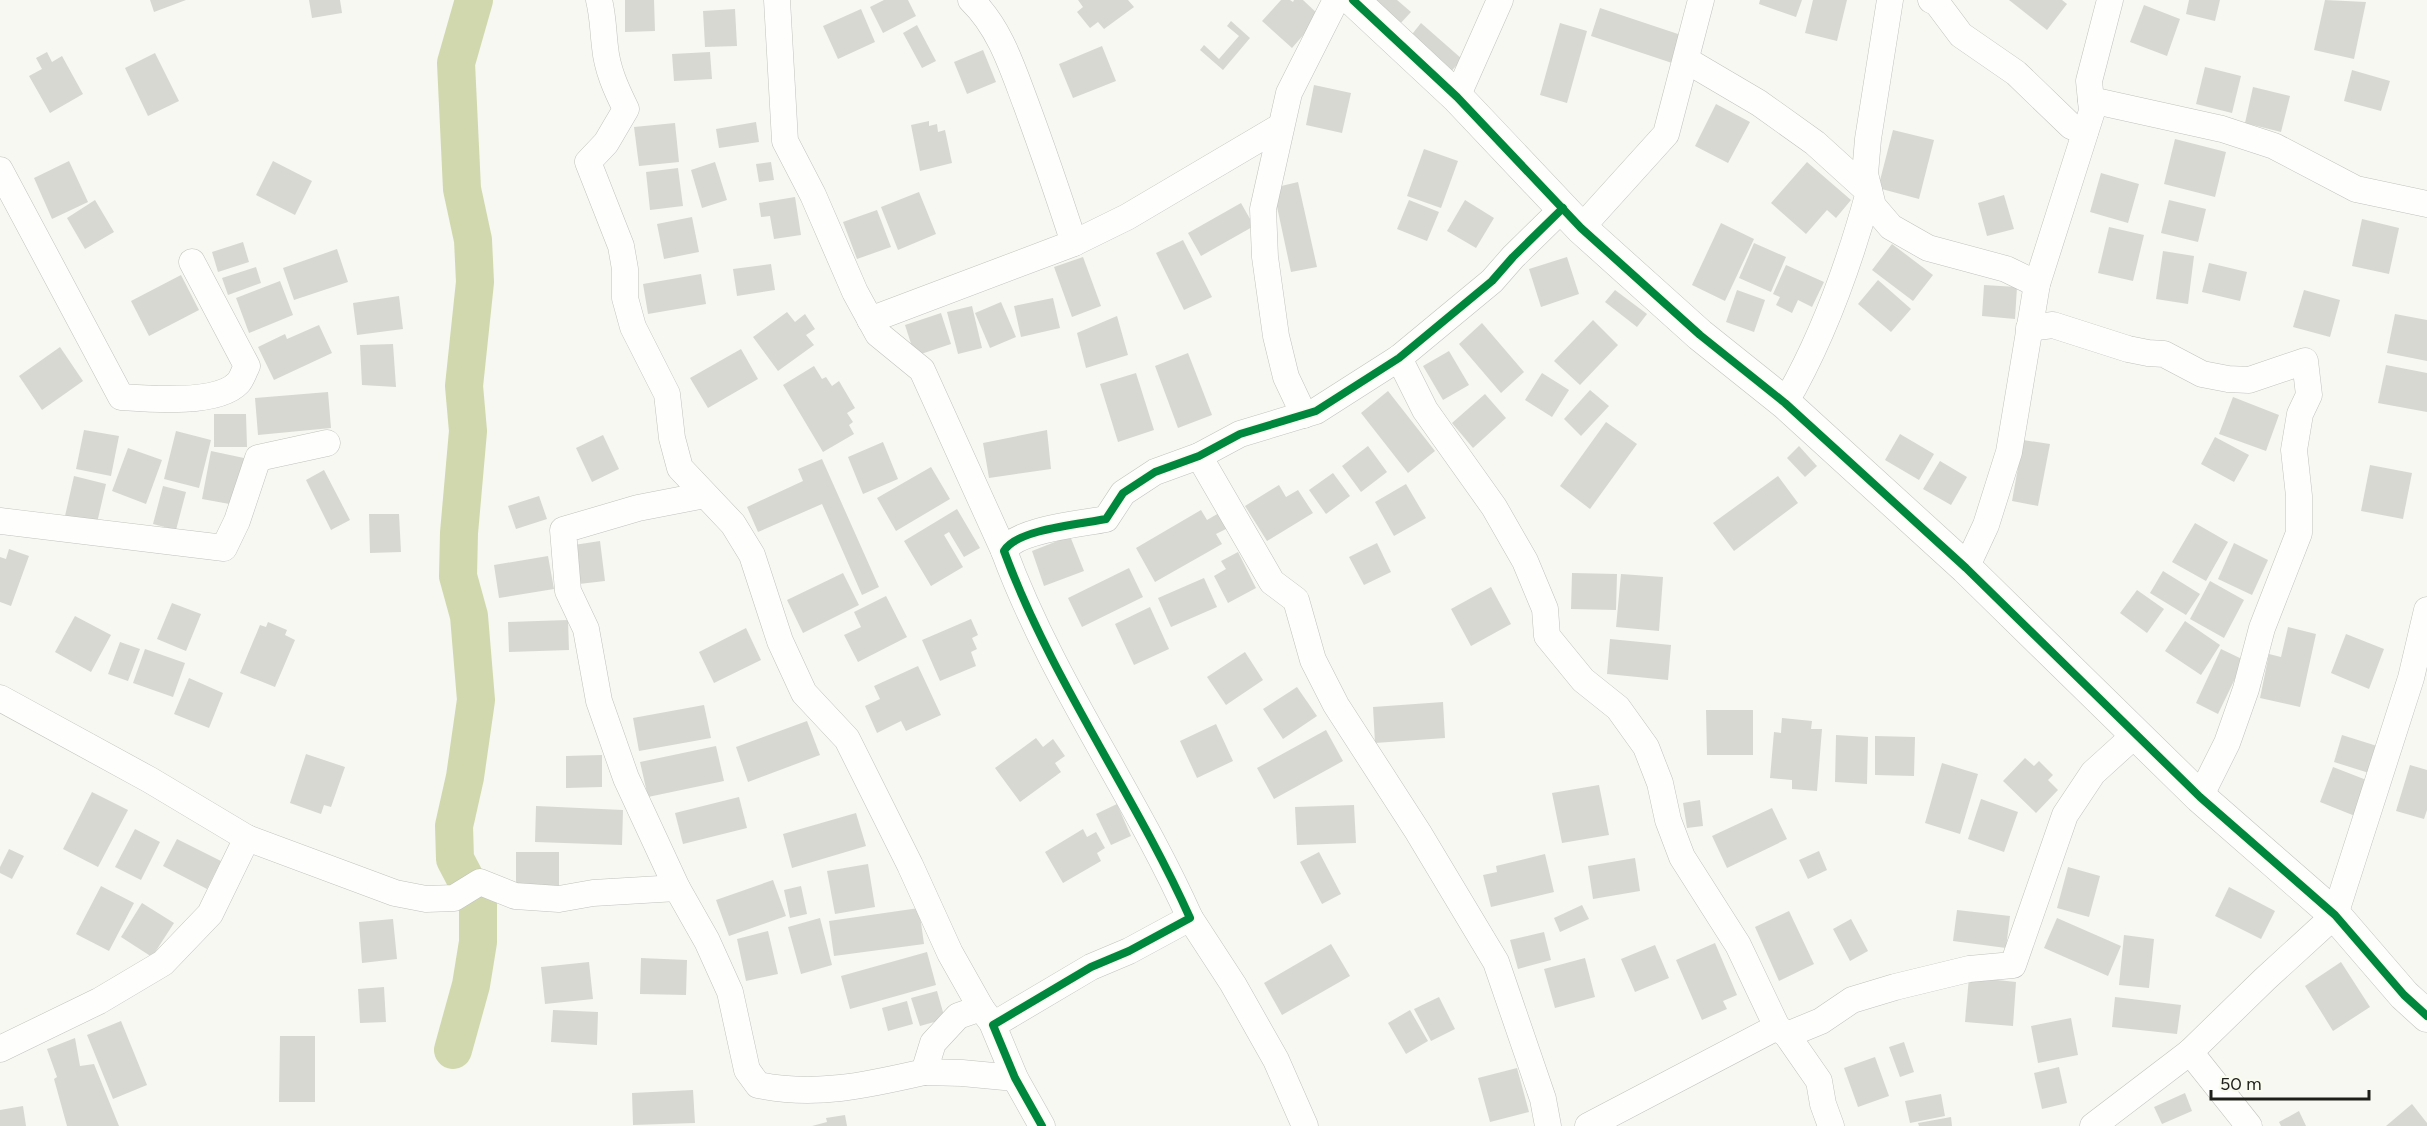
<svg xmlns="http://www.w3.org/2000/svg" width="2427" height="1126" font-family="Figtree,sans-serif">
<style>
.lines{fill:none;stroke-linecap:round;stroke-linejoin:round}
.river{stroke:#d1d8ae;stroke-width:38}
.building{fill:#d7d8d2}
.minor-casing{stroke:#c1c2bd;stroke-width:27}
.tertiary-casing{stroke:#c1c2bd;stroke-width:33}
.minor{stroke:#fefefd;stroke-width:26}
.tertiary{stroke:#fefefd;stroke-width:32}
.cycleway-casing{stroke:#f9fbee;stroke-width:11}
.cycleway{stroke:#00873e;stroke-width:8}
</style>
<rect width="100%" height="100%" fill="#f7f8f1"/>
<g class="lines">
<path class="river" d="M453 1050 471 985 478 942V903L455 859 454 826 465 777 476 700 469 616 458 576 459 533 468 431 464 386 475 282 473 240 462 189 456 63 474 0"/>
</g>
<g class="building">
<path d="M150 0H186L154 12Z"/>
<path d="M309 0H340L342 13 312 18Z"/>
<path d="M625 0H654L655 31 625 32Z"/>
<path d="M884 0H908L916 16 883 33 870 7Z"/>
<path d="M1078 0H1128L1134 7 1104 29 1098 22 1090 28 1077 12 1083 7Z"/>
<path d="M1281 0H1290L1293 2 1294 0H1303L1320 16 1292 48 1262 21Z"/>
<path d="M1369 0H1397L1411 12 1398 26Z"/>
<path d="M1760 0H1802L1796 17 1759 4Z"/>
<path d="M1813 0H1847L1837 41 1805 33Z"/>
<path d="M2009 0H2062L2067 4 2047 30Z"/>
<path d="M2189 0H2220L2215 21 2186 14Z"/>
<path d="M2325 0 2366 2 2354 59 2314 50Z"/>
<path d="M2144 5 2180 19 2167 56 2130 42Z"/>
<path d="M1600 8 1684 36 1675 64 1591 36Z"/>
<path d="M735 9 737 46 705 47 703 11Z"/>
<path d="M861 9 875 42 838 59 823 26Z"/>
<path d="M1231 21 1250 38 1223 70 1200 50 1204 45 1219 59 1239 36 1227 26Z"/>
<path d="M1421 23 1462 59 1449 74 1409 38Z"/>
<path d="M1560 23 1587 31 1567 103 1540 95Z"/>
<path d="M917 25 936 61 922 68 903 33Z"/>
<path d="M1102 46 1116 81 1073 98 1059 64Z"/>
<path d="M983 50 996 82 967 94 954 62Z"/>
<path d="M47 52 52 62 62 56 83 94 50 113 29 76 42 69 36 58Z"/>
<path d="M710 52 712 79 674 81 672 54Z"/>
<path d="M155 53 179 101 148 116 125 68Z"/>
<path d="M2205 67 2241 76 2232 113 2196 104Z"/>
<path d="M2352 70 2390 81 2381 111 2344 101Z"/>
<path d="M1314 85 1351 93 1342 133 1306 125Z"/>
<path d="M2253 87 2290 96 2281 132 2245 123Z"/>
<path d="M1716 104 1750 122 1728 163 1695 146Z"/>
<path d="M929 121V126L937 124 938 132 945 130 952 163 920 171 911 125Z"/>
<path d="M756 122 759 142 719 148 716 129Z"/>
<path d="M675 123 679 162 639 166 634 127Z"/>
<path d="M1893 130 1934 140 1919 199 1878 188Z"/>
<path d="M2175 139 2226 152 2215 197 2164 184Z"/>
<path d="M1424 149 1458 161 1441 208 1407 196Z"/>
<path d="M69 161 88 202 52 219 34 178Z"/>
<path d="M273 161 312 181 295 215 256 195Z"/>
<path d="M715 162 727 200 702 208 691 170Z"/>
<path d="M771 162 774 180 759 182 756 164Z"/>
<path d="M1807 162 1851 200 1836 218 1827 210 1806 234 1771 203Z"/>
<path d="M678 168 683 206 650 210 646 172Z"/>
<path d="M2101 173 2139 184 2128 223 2090 212Z"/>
<path d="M1298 182 1317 267 1291 272 1273 188Z"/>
<path d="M919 192 936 234 898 250 881 207Z"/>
<path d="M2004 195 2014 229 1987 236 1978 203Z"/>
<path d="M795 197 801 235 774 239 770 216 761 217 759 203Z"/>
<path d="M95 200 114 232 85 249 67 218Z"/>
<path d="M1409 200 1439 212 1427 241 1397 229Z"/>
<path d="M1465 200 1494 218 1476 248 1447 231Z"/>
<path d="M2169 200 2206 209 2198 242 2161 233Z"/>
<path d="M1241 203 1254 226 1201 256 1188 233Z"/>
<path d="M877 210 891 247 857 259 843 222Z"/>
<path d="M692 217 699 252 664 259 657 224Z"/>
<path d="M2362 219 2399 228 2389 274 2352 266Z"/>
<path d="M1721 223 1754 239 1725 301 1692 285Z"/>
<path d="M2109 227 2144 235 2133 281 2098 273Z"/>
<path d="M1183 240 1212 297 1184 310 1156 253Z"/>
<path d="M243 242 249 262 218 272 212 252Z"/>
<path d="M1754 243 1786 257 1771 292 1739 278Z"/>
<path d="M1892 244 1933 275 1913 301 1872 270Z"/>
<path d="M337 249 348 282 294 300 283 268Z"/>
<path d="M2163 251 2194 256 2188 304 2156 299Z"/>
<path d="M1083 257 1101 306 1072 317 1054 267Z"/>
<path d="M1567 257 1579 294 1541 307 1529 269Z"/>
<path d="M2209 263 2247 272 2240 301 2202 292Z"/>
<path d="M771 264 775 290 737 296 733 269Z"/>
<path d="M1786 265 1824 282 1812 307 1798 300 1792 313 1776 305 1780 297 1773 294Z"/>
<path d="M256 267 261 283 228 295 222 278Z"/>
<path d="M701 274 706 304 648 314 643 284Z"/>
<path d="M181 275 199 310 149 336 131 301Z"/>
<path d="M1878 280 1911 309 1891 332 1858 304Z"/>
<path d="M280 281 293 315 249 333 236 298Z"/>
<path d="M1984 285 2017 287 2015 319 1982 316Z"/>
<path d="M1615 290 1647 314 1637 327 1605 302Z"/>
<path d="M1737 290 1765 300 1754 332 1726 322Z"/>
<path d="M2304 290 2340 300 2330 337 2293 327Z"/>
<path d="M399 296 403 329 357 335 353 303Z"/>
<path d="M1053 298 1060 328 1021 337 1014 306Z"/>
<path d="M1001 302 1016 337 990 348 975 313Z"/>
<path d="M972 306 982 348 958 354 947 312Z"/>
<path d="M787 312 795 322 805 314 815 329 806 335 814 345 778 371 753 337Z"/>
<path d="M941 313 951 344 915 356 905 325Z"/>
<path d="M2395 314 2427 320V361L2387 353Z"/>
<path d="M1117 316 1128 355 1086 368 1077 333Z"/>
<path d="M1593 320 1618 345 1580 385 1554 361Z"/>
<path d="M1482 323 1524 372 1501 393 1459 344Z"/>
<path d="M319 325 332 353 274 380 258 347 285 334 287 339Z"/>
<path d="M393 344 396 387 362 385 360 345Z"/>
<path d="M60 347 83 381 42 410 19 376Z"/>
<path d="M741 349 758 379 708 408 690 378Z"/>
<path d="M1449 351 1469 385 1443 400 1423 366Z"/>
<path d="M1188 353 1212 415 1178 428 1155 366Z"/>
<path d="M2386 365 2427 373V412L2378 403Z"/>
<path d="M814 366 822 379 826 377 832 386 839 381 855 408 847 413 853 422 849 425 854 434 823 452 783 385Z"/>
<path d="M1136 373 1154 430 1118 442 1100 384Z"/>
<path d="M1542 373 1569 390 1552 417 1525 400Z"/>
<path d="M1590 390 1609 406 1581 436 1564 419Z"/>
<path d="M1388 391 1435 451 1408 473 1361 413Z"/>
<path d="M328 392 331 428 258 435 255 398Z"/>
<path d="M1485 394 1506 418 1473 448 1452 423Z"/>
<path d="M2233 397 2279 415 2266 451 2219 434Z"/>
<path d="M214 414H246L247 447H214Z"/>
<path d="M1606 422 1637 444 1590 509 1560 486Z"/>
<path d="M84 430 119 436 111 476 76 469Z"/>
<path d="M1047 430 1051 469 989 478 983 443Z"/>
<path d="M176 431 211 440 199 488 164 479Z"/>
<path d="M1900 434 1934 454 1919 480 1885 460Z"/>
<path d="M603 435 619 469 592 482 576 448Z"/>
<path d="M2215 437 2249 455 2234 482 2201 464Z"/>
<path d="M2023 440 2050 444 2038 506 2012 501Z"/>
<path d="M883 442 898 479 863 494 848 457Z"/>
<path d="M1368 446 1387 472 1361 492 1342 466Z"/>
<path d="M1799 446 1817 466 1805 477 1787 458Z"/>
<path d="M128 448 162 460 146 504 112 491Z"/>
<path d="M211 451 244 458 235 505 202 499Z"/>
<path d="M822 459 879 587 862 595 822 504 758 532 747 507 803 481 798 469Z"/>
<path d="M1940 461 1967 477 1951 505 1923 489Z"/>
<path d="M2370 465 2412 473 2403 519 2361 511Z"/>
<path d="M931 467 950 499 896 531 877 498Z"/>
<path d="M324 470 350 520 331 530 306 480Z"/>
<path d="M1333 473 1350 496 1326 514 1309 490Z"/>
<path d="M74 476 106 484 97 523 65 516Z"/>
<path d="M1778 476 1798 503 1734 551 1713 523Z"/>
<path d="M1406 484 1426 518 1394 536 1375 502Z"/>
<path d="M1279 485 1286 497 1298 490 1313 513 1267 541 1245 506Z"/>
<path d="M163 486 186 492 176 530 153 524Z"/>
<path d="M539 496 547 519 516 529 508 506Z"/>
<path d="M957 509 980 548 964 557 949 532 944 535 963 567 931 586 904 541Z"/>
<path d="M1201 510 1207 520 1219 513 1228 528 1216 534 1222 544 1155 582 1136 548Z"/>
<path d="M369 514H399L401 552 370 553Z"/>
<path d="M2195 523 2228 542 2206 581 2172 562Z"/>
<path d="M1070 536 1084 571 1044 586 1032 551Z"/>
<path d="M600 541 605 581 579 584 574 545Z"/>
<path d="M1377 543 1391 572 1364 585 1349 557Z"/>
<path d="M2234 543 2268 560 2252 595 2218 579Z"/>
<path d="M9 549 29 556 11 606 0 602V557L6 559Z"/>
<path d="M1238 552 1256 588 1228 603 1214 576 1226 569 1221 561Z"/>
<path d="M548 556 554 589 499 598 494 565Z"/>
<path d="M1129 568 1143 597 1082 627 1068 598Z"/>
<path d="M2163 571 2200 594 2186 615 2150 593Z"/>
<path d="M843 573 859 605 803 633 787 600Z"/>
<path d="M1572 573 1617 574 1616 610 1571 609Z"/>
<path d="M1621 574 1663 577 1659 631 1616 627Z"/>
<path d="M1204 578 1217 607 1171 627 1158 598Z"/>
<path d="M2210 581 2244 600 2224 638 2190 619Z"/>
<path d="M1491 587 1511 624 1471 646 1451 609Z"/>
<path d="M2137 590 2164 609 2147 633 2120 613Z"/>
<path d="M886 596 907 637 858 662 844 635 861 627 854 612Z"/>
<path d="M172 603 201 614 186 651 157 639Z"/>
<path d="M1150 607 1169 649 1134 665 1115 624Z"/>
<path d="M75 616 111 635 91 672 55 652Z"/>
<path d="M971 619 978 635 972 638 977 649 971 652 976 666 940 681 922 640Z"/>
<path d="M568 620 569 650 509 652 508 622Z"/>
<path d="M2185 621 2220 645 2201 675 2165 651Z"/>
<path d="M268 622 287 630 285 635 295 640 275 687 240 673 260 625 266 627Z"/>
<path d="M2288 627 2316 634 2300 707 2260 698 2269 654 2281 657Z"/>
<path d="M746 628 761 660 714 683 699 652Z"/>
<path d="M2346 634 2384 649 2369 689 2331 673Z"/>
<path d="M1610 639 1671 645 1668 680 1607 674Z"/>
<path d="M120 642 140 649 128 681 108 674Z"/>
<path d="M145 649 185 663 173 697 133 683Z"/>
<path d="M2221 649 2244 660 2218 714 2196 703Z"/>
<path d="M1245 652 1263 680 1226 705 1207 677Z"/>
<path d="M918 666 941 715 906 731 901 721 877 733 865 706 880 699 874 686Z"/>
<path d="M189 678 223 693 209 728 174 714Z"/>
<path d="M1297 687 1317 716 1283 739 1263 709Z"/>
<path d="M1443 702 1445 738 1375 743 1373 707Z"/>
<path d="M704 705 711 738 639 751 633 718Z"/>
<path d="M1706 710H1753V755H1707Z"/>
<path d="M1782 718 1812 721 1811 729H1822L1817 791 1792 789V780L1770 778 1774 732 1781 733Z"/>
<path d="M807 721 820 755 748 782 736 747Z"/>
<path d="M1216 724 1233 761 1197 778 1180 741Z"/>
<path d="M1326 730 1343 761 1274 799 1257 768Z"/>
<path d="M1836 735 1868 737 1867 784 1835 782Z"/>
<path d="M2342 735 2377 746 2369 773 2334 762Z"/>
<path d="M1875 736 1915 737 1914 776 1875 775Z"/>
<path d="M1036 738 1043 747 1053 739 1065 756 1055 763 1061 772 1020 802 995 768Z"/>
<path d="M716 746 724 781 648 797 640 762Z"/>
<path d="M306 754 345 767 331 807 324 805 321 814 290 803Z"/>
<path d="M602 755V787L566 788V756Z"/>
<path d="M2025 758 2034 766 2039 761 2053 775 2048 780 2058 790 2036 813 2003 781Z"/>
<path d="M1942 763 1978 774 1960 834 1925 823Z"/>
<path d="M2410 765 2427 770V810L2424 819 2396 811Z"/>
<path d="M2333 767 2369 781 2355 816 2320 802Z"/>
<path d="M1599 785 1609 835 1562 843 1552 793Z"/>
<path d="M92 792 128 810 98 867 63 849Z"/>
<path d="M739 797 747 828 683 844 675 813Z"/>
<path d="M1981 799 2018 812 2004 852 1968 839Z"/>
<path d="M1700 800 1703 826 1687 828 1683 803Z"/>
<path d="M1117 804 1131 836 1111 845 1096 814Z"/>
<path d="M1354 805 1356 843 1297 845 1295 807Z"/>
<path d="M536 806 623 810 622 845 535 842Z"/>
<path d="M1772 808 1787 839 1727 868 1712 836Z"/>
<path d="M856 813 866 846 792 868 783 834Z"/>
<path d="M135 829 160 842 141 880 115 867Z"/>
<path d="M1083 829 1087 837 1096 832 1105 848 1097 853 1101 861 1063 883 1045 852Z"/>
<path d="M177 839 221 861 207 889 163 866Z"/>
<path d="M9 849 24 856 12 879 0 873V867Z"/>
<path d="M1819 851 1827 870 1808 879 1799 860Z"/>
<rect x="516" y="852" width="43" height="38"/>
<path d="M1319 852 1341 894 1322 904 1300 862Z"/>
<path d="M1545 854 1554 892 1491 907 1483 875 1497 872 1496 866Z"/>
<path d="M1635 858 1640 891 1593 899 1588 866Z"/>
<path d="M868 864 875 907 835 914 827 871Z"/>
<path d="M2068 867 2100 876 2089 917 2057 908Z"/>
<path d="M773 880 786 916 729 936 716 900Z"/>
<path d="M101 886 134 903 109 951 76 934Z"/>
<path d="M801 886 807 914 790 918 784 890Z"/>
<path d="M2229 887 2275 911 2261 939 2215 916Z"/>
<path d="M142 903 174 923 152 957 121 937Z"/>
<path d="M1582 905 1589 919 1560 932 1554 918Z"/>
<path d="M919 908 924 944 834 956 829 921Z"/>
<path d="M1957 910 2010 916 2006 948 1953 941Z"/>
<path d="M1789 911 1814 964 1779 981 1755 927Z"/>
<path d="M820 918 832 965 801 974 788 927Z"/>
<path d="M2057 918 2121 946 2108 976 2044 948Z"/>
<path d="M393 919 397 959 362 963 359 922Z"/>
<path d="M1851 919 1868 951 1850 961 1833 929Z"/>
<path d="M768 931 778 974 746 981 737 939Z"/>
<path d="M1544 932 1551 960 1518 969 1510 940Z"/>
<path d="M2124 935 2154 939 2149 988 2119 985Z"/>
<path d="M1715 943 1737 995 1723 1001 1727 1009 1702 1020 1676 960Z"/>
<path d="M1331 944 1350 976 1282 1015 1264 983Z"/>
<path d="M1655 945 1669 978 1635 992 1621 959Z"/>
<path d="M927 952 936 985 850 1009 841 976Z"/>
<path d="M641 958 687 960 686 995 640 994Z"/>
<path d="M1585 958 1595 997 1555 1008 1544 969Z"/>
<path d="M589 962 593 999 545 1004 541 967Z"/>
<path d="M2341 962 2370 1007 2333 1031 2305 986Z"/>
<path d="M1969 977 2016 982 2013 1026 1965 1022Z"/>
<path d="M384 987 386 1022 360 1023 358 989Z"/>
<path d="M937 991 945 1019 920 1026 911 998Z"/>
<path d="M1439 997 1455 1029 1431 1041 1414 1009Z"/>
<path d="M2115 997 2181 1005 2177 1034 2112 1027Z"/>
<path d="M907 1001 913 1024 888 1031 882 1008Z"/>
<path d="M553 1010 598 1012 597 1045 551 1042Z"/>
<path d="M1410 1010 1428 1041 1406 1054 1388 1023Z"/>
<path d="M2071 1018 2078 1055 2038 1063 2031 1026Z"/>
<path d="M121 1021 147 1085 113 1099 87 1035Z"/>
<path d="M280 1036H315V1102H279Z"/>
<path d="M75 1038 80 1066 94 1064 119 1126H67L54 1079 57 1077 47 1049Z"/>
<path d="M1904 1042 1914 1072 1900 1077 1889 1047Z"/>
<path d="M1875 1057 1889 1096 1858 1107 1844 1068Z"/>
<path d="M2059 1067 2067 1103 2042 1109 2034 1073Z"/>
<path d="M1517 1068 1529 1112 1490 1122 1478 1078Z"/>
<path d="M693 1090 695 1123 633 1125 632 1093Z"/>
<path d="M2185 1093 2192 1111 2162 1124 2154 1107Z"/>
<path d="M1941 1094 1945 1116 1910 1123 1905 1101Z"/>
<path d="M2412 1104 2427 1123V1126H2386Z"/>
<path d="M23 1106 26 1126H0V1110Z"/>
<path d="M2299 1111 2306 1126H2281L2279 1122Z"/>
<path d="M845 1115 847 1126H812L827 1122 826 1118Z"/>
<path d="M1951 1117 1952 1126H1919L1918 1123Z"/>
</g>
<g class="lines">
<defs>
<g id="minor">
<path d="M599 0C603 16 603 30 605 47 607 69 616 89 626 109L606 143 588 162 621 246 625 269V298L633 327 667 394 672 438 680 468 733 524 752 555 780 641 804 693 847 739 910 865 950 953 981 1008"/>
<path d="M777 0 785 141 813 195 855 292 878 334 922 370 1004 551"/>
<path d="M971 0C1000 28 1012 67 1026 104 1043 150 1059 197 1074 243"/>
<path d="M1890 0 1868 139 1865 174 1873 206 1891 227 1928 248 2006 269 2037 284"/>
<path d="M1931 0 1937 3 1961 35 2016 73 2071 126 2085 132"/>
<path d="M1686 60 1759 103 1815 143 1869 192C1849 265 1823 338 1785 403"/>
<path d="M1457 97 1500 0"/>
<path d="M2091 100 2222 129 2274 146 2356 189 2427 204"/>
<path d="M0 170 121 397C149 399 217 405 238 383 242 379 244 371 247 366L192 262"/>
<path d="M1581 228 1666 134 1701 0"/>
<path d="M870 320 1074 243 1127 217 1281 126"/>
<path d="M2029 328 2053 325 2128 349 2148 353 2164 354 2202 374 2228 379 2249 380 2305 361 2309 395 2300 414 2294 450 2299 496V533L2262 628 2246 689 2227 743 2200 797"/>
<path d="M1399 358 1425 410 1494 507 1525 561 1545 609 1547 636 1583 680 1618 708 1646 747 1660 783 1668 820 1682 857 1738 945 1777 1027"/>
<path d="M1304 415 1286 377 1276 336 1265 257 1263 209 1289 93 1336 0"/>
<path d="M1199 456 1272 582 1296 600 1313 660 1336 705 1418 832 1496 962 1543 1099 1548 1126"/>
<path d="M705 495 638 508 563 530 568 591 586 629 599 701 626 778 677 888 707 941 730 992 747 1070 758 1085C816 1097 867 1085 924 1072L933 1043 958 1016 981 1008 990 1020"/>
<path d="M0 521 224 548 237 521 258 458 327 443"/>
<path d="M1966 568 1986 525 2009 452 2037 284 2092 111 2089 81 2110 0"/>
<path d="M0 698 150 780 247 838 395 893 426 899 454 898 480 882 515 896 559 899 593 893 677 888"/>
<path d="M1190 918 1233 984 1276 1060 1305 1126"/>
<path d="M1787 1035 1821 1021 1852 1000 1895 987 1969 969 2013 965 2065 815 2093 773 2136 734"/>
<path d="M0 1049 99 1001 163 963 210 914 247 838"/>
<path d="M2190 1052 2249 1126"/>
<path d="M924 1072 962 1073 1015 1078"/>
<path d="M1042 1126 1015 1078 993 1025 1091 967 1129 951 1190 918C1134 793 1052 681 1004 551 1016 529 1082 524 1106 519L1123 493 1155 472 1199 456 1240 434 1316 411 1399 358 1492 281 1513 257 1563 208"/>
<path d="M1588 1126 1777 1027 1787 1035 1819 1081 1823 1104 1831 1126"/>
<path d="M2093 1126 2190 1052 2265 979 2335 915 2411 678 2427 610"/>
</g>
<path id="tertiary" d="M1353 0 1457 97 1581 228 1700 335 1785 403 1966 568 2200 797 2335 915 2404 995 2427 1016"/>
</defs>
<use href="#minor" class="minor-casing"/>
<use href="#tertiary" class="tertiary-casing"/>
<use href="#minor" class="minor"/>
<use href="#tertiary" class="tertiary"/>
<defs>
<g id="cycleway">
<path d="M1353 0 1457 97 1581 228 1700 335 1785 403 1966 568 2200 797 2335 915 2404 995 2427 1016"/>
<path d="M1042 1126 1015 1078 993 1025 1091 967 1129 951 1190 918C1134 793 1052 681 1004 551 1016 529 1082 524 1106 519L1123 493 1155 472 1199 456 1240 434 1316 411 1399 358 1492 281 1513 257 1563 208"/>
</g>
</defs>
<use href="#cycleway" class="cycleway-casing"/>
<use href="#cycleway" class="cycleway"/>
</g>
<path d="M2211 1090v9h158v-9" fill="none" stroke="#1e1f1b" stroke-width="3"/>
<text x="2220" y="1090" font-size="18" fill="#1e1f1b" stroke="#f9fbee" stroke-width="4.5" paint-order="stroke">50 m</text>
</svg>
